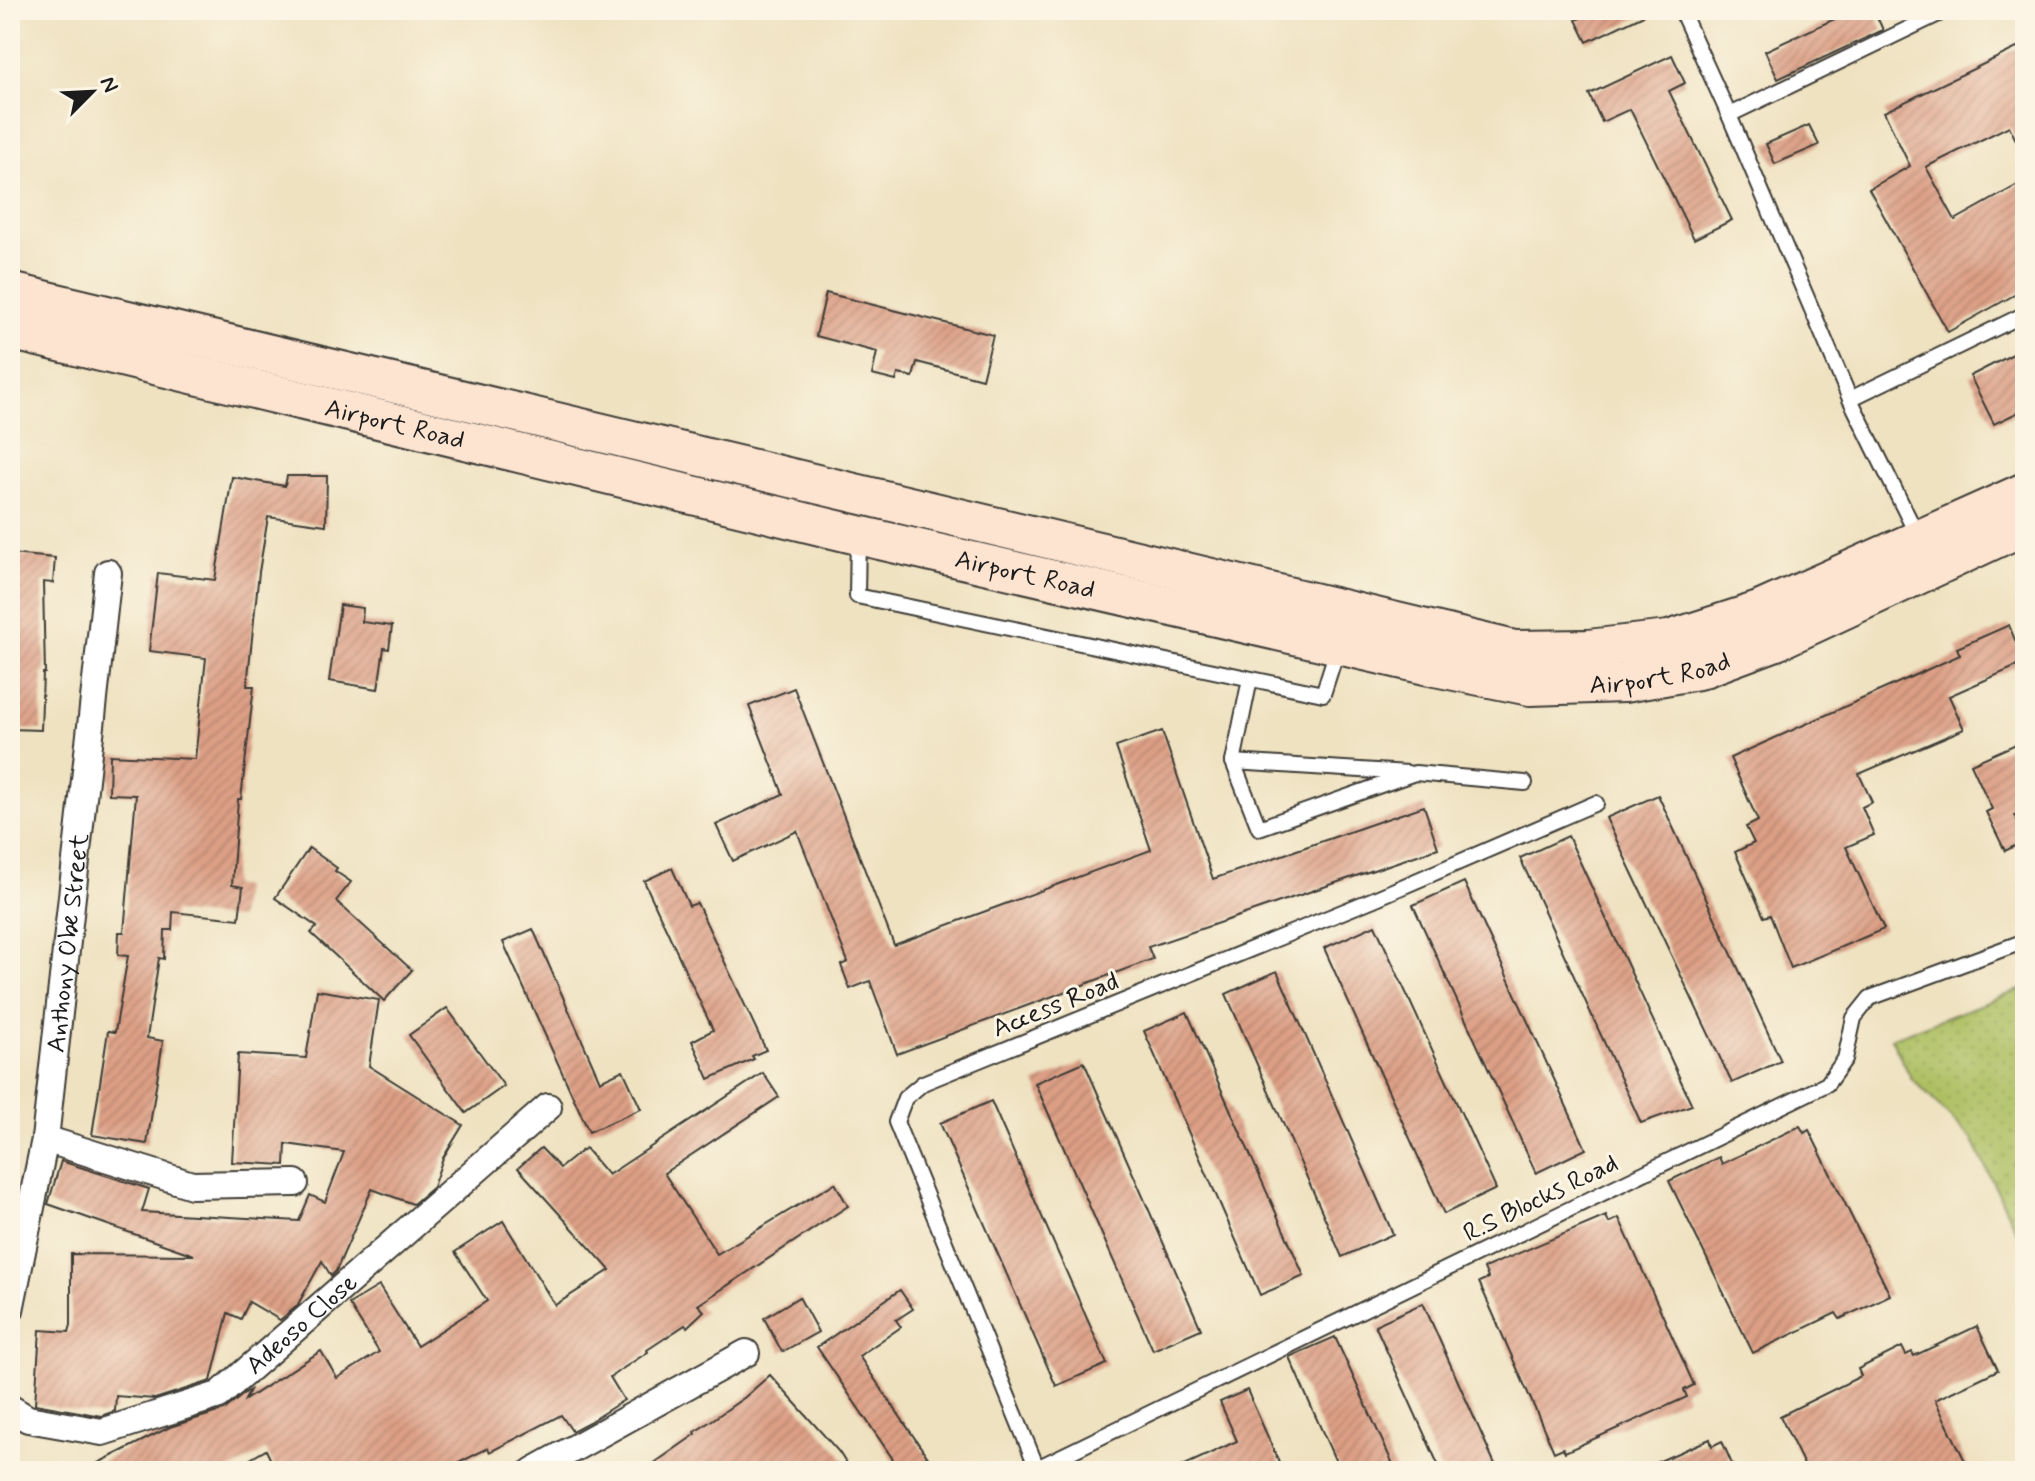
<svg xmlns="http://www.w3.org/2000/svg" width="2035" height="1481" font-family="Mynerve,sans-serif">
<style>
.grass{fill:url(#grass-dots);stroke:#646e3f;stroke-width:2}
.building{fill:url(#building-hatch)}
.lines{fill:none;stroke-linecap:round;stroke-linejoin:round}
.service-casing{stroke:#3c3a35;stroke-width:18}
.minor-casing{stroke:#3c3a35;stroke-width:30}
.secondary-casing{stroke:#3c3a35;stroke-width:42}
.service{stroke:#fff;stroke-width:14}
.minor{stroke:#fff;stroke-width:26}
.secondary{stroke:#fde4d1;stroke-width:38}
.labels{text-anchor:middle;stroke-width:6;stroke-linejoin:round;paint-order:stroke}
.street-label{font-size:26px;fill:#1c1c1c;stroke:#fcf5e5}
</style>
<defs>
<pattern id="grass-dots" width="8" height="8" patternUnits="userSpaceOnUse" patternTransform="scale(2)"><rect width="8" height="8" fill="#adbf62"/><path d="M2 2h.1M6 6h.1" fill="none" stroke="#94a454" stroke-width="1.8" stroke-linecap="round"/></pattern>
<pattern id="building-hatch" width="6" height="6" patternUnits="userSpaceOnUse" patternTransform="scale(2)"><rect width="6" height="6" fill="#dc9f85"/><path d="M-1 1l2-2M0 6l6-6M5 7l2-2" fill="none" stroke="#bc8872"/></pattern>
</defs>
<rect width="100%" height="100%" fill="#fcf5e5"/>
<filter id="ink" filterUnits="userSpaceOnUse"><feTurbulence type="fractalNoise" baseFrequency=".0125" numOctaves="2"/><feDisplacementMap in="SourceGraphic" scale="16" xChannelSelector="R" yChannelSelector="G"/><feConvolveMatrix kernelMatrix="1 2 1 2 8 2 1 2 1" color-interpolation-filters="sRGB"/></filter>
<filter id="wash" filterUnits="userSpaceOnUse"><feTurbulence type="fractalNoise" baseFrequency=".006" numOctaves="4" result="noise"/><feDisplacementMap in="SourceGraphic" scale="32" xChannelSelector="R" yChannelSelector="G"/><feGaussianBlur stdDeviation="1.8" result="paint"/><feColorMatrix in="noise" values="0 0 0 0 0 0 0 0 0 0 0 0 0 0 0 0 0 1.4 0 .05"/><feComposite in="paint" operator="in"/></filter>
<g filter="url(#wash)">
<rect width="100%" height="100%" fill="#efe2c1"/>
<path class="grass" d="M2025 988V1249L1972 1139 1911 1078 1891 1038Z"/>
<g id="blocks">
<g class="building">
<path d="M1597 10H1654L1587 42 1576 20Z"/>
<path d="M1854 10H1874L1883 30 1778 79 1765 51Z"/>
<path d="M2025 44V158L2009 126 1926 167 1955 220 2025 181V289L1948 332 1869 189 1910 166 1884 112Z"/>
<path d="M1672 55 1685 83 1669 91 1732 220 1694 239 1630 109 1602 122 1589 94Z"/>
<path d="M1809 125 1819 145 1775 164 1766 144Z"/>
<path d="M826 293 993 335 982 379 917 362 913 377 898 374 896 381 872 375 877 352 816 336Z"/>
<path d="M2025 348V409L1994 424 1970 376Z"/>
<path d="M287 476H327L326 525 268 517 259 572 247 686H254L241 799H238L232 885 243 887 239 919 173 912 172 930H165L164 959 159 958 147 1038 163 1041 147 1144 92 1135 108 1031 115 1032 128 956 118 955 119 932H124L136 795 109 794 110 755 195 759 206 658 149 651 158 573 215 580 232 477 285 486Z"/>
<path d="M10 554 55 558 53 583 43 582 45 673H43L41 730 10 729Z"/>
<path d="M340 605 363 608 362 622 392 626 389 649 384 648 378 689 329 681Z"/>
<path d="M2009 625 2024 663 1949 696 1964 729 1859 774 1872 802 1862 807 1874 835 1846 847 1884 929 1791 968 1770 915 1764 917 1735 852 1754 843 1746 827 1758 821 1730 758 1960 655 1957 648Z"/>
<path d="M794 688 894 945 1151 850 1116 747 1162 731 1213 879 1424 806 1438 848 1148 947 1153 959 897 1054 870 981 850 989 841 965 848 962 797 831 733 861 716 825 783 794 749 706Z"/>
<path d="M2025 740V811L2015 816 2025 841 2005 851 1986 812 1992 809 1971 764Z"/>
<path d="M1658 795 1781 1061 1732 1083 1606 818Z"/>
<path d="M1568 836 1692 1105 1641 1123 1520 858Z"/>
<path d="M309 848 337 868 335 871 351 882 336 901 412 970 384 1001 311 933 317 927 275 898Z"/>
<path d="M672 868 689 906 697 903 766 1050 752 1056 754 1059 709 1079 692 1041 713 1030 644 881Z"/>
<path d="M1464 882 1586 1149 1536 1173 1413 905Z"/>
<path d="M1375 925 1496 1189 1444 1214 1324 948Z"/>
<path d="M533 929 600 1081 623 1070 641 1109 589 1132 503 942Z"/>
<path d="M1277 971 1393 1234 1342 1257 1226 994Z"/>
<path d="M317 990 379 1000 369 1066 463 1125 443 1158 433 1187 413 1204 372 1189 336 1271 331 1276 322 1261 297 1306 280 1320 249 1302 241 1319 228 1313 211 1381 155 1399 116 1396 115 1411 101 1416 35 1404 40 1330 69 1332 71 1325V1254L194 1255 48 1204 61 1161 149 1189 142 1212 299 1221 310 1195 325 1202 344 1152 286 1144 285 1165 232 1162 238 1054 306 1058Z"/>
<path d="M447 1008 504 1086 466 1113 409 1035Z"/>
<path d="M1187 1012 1304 1276 1260 1295 1144 1031Z"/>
<path d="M1084 1062 1201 1329 1153 1350 1035 1083Z"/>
<path d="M763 1073 779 1097 664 1173 717 1254 835 1183 848 1206 698 1305 704 1311 687 1327 685 1325 647 1350 648 1352 610 1377 624 1400 589 1422 572 1431 561 1415 490 1452 488 1448 443 1471H276L266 1450 229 1471H82L170 1427 224 1410 245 1393 250 1390 245 1400 321 1351 337 1378 379 1352 349 1304 379 1286 417 1346 487 1301 455 1252 503 1221 555 1305 610 1270 518 1168 541 1148 560 1168 585 1148 608 1175Z"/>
<path d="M991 1101 1107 1364 1056 1386 940 1123Z"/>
<path d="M1800 1126 1804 1133 1809 1130 1890 1295 1840 1319 1836 1313 1753 1353 1669 1181 1719 1157 1722 1164Z"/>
<path d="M1606 1216 1609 1223 1619 1218 1694 1385 1684 1390 1687 1397 1565 1452 1563 1448 1554 1452 1479 1282 1488 1278 1484 1268Z"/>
<path d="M900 1290 913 1309 896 1320 901 1327 859 1356 937 1471H901L817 1347Z"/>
<path d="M799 1297 818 1332 782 1352 764 1318Z"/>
<path d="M1423 1303 1498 1471H1441L1375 1325Z"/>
<path d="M1977 1326 1998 1370 1935 1400 1970 1471H1807L1780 1416 1861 1376 1858 1369 1902 1347 1906 1355 1912 1352 1914 1356Z"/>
<path d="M1335 1337 1396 1471H1340L1289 1357Z"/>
<path d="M770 1375 839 1452 851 1471H643L696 1434 695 1432 745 1397Z"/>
<path d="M1247 1390 1283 1471H1172L1237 1441 1220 1402Z"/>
<path d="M1710 1439 1712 1446 1722 1441 1735 1471H1637Z"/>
</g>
</g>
</g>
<g filter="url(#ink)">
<use href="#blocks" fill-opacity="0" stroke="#3c3a35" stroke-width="2"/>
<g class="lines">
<defs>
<g id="service">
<path d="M1681 10 1729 115 1850 399 1919 539"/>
<path d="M1729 115 1947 10"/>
<path d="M1850 399 2025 314"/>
<path d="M858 535 857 596 1323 694 1338 647"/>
<path d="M1250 679 1233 762 1259 828 1415 773 1525 783"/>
<path d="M1233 762 1408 773"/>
<path d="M1037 1468 1827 1084 1845 1059 1854 1018 1870 998 2025 941"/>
<path d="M1035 1471 1037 1468 896 1122 905 1098 923 1083 1374 899 1596 803"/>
</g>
<g id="minor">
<path d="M45 1139 192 1185 295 1183"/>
<path id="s1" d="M10 1310 45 1139 108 573"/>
<path id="s2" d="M10 1408 28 1419 102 1432 219 1395 548 1107"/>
<path d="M533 1471 746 1353"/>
</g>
<g id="secondary">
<path d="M10 292 1514 650 1588 649 1669 640 1759 611 2025 492"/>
<path id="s3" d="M10 330 858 535 1430 666 1530 686 1624 683 1698 670 1776 641 2025 525"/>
</g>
</defs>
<use href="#service" class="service-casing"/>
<use href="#minor" class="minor-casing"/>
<use href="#secondary" class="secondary-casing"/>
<use href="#service" class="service"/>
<use href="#minor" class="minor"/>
<use href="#secondary" class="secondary"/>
</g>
</g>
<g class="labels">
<g class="street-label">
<text dy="9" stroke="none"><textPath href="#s3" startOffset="396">Airport Road</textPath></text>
<text dy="9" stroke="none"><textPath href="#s3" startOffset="1044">Airport Road</textPath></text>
<text dy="9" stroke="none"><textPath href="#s3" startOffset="1692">Airport Road</textPath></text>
<text dy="9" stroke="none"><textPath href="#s1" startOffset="372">Anthony Obe Street</textPath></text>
<text transform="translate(1055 1004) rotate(-22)" y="9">Access Road</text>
<text transform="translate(1540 1197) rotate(-26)" y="9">R.S Blocks Road</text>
<text dy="9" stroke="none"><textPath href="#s2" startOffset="328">Adeoso Close</textPath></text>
</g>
</g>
<rect width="2035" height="1481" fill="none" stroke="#fcf5e5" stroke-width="40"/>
<g transform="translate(92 92) rotate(66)" stroke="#fcf5e5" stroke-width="6" paint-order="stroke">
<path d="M0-6L14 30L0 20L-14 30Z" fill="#1c1c1c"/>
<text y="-12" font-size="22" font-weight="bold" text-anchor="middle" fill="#1c1c1c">N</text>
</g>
</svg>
